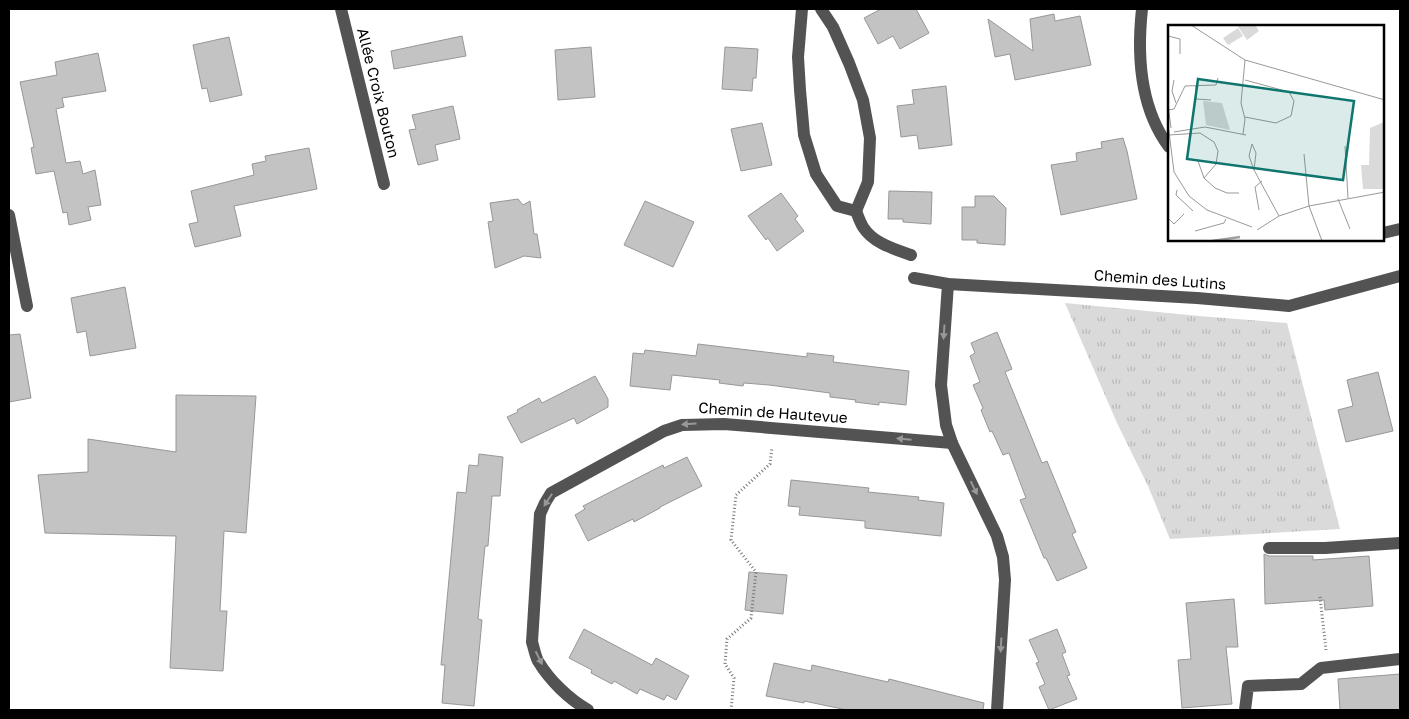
<svg xmlns="http://www.w3.org/2000/svg" width="1409" height="719" font-family="'Golos Text',sans-serif">
<style>
.grass{fill:url(#grass-tufts)}
.building{fill:#c3c3c3;stroke:#979797}
.lines{fill:none;stroke-linecap:round;stroke-linejoin:round}
.path{stroke:#757575;stroke-width:3;stroke-dasharray:1 2.5;stroke-linecap:butt}
.minor{stroke:#535353;stroke-width:12}
.oneway{fill:#989898}
.labels{text-anchor:middle;stroke-width:4.5;stroke-linejoin:round;paint-order:stroke}
.street-label{font-size:15px;fill:#000;stroke:#fff}
.inset-river{fill:none;stroke:#a1a1a1;stroke-width:2.5}
.inset-road{fill:none;stroke:#999;stroke-width:1}
.view{fill:#0f766e;fill-opacity:0.15;stroke:#0f766e;stroke-width:2.5}
.inset-edge{fill:none;stroke:#000;stroke-width:2.5}
</style>
<defs>
<pattern id="grass-tufts" width="24" height="20" patternUnits="userSpaceOnUse" patternTransform="scale(1.25)"><rect width="24" height="20" fill="#dadada"/><path d="M3 7l-1-3M5 7V3M7 7l1-3M15 17l-1-3M17 17v-4M19 17l1-3" fill="none" stroke="#b9b9b9"/></pattern>
</defs>
<rect width="100%" height="100%" fill="#fff"/>
<path class="grass" d="M1065 303 1199 316 1287 323 1340 529 1170 539 1148 486 1117 423Z"/>
<g class="building">
<path d="M881 9H916L929 33 900 49 893 36 878 44 864 18Z"/>
<path d="M1054 14 1055 21 1080 16 1091 65 1015 80 1010 54 995 57 988 19 1033 51 1030 19Z"/>
<path d="M462 36 466 56 394 69 391 51Z"/>
<path d="M229 37 242 95 210 102 207 88 202 89 193 45Z"/>
<path d="M591 47 595 97 558 100 555 50Z"/>
<path d="M725 47 758 49 756 78H753L752 91 722 89Z"/>
<path d="M98 53 106 91 62 98 64 107 56 109 66 163 80 161 83 174 95 170 101 205 88 207 91 220 69 225 67 212 63 213 54 171 36 174 31 148 34 147 20 82 57 75 55 62Z"/>
<path d="M946 86 952 145 919 149 917 135 901 137 897 106 914 104 912 90Z"/>
<path d="M453 106 460 139 435 145 438 160 418 165 409 130 416 129 412 115Z"/>
<path d="M762 123 772 165 741 171 731 129Z"/>
<path d="M1123 138 1127 151 1137 199 1061 215 1051 165 1077 161 1076 153 1102 148 1101 142Z"/>
<path d="M309 148 317 189 234 206 241 236 195 247 189 224 198 222 191 191 254 175 252 164 266 161 265 156Z"/>
<path d="M889 191 932 192 931 224 903 222V219H888Z"/>
<path d="M781 193 798 216 795 219 804 231 777 251 768 238 766 240 748 216Z"/>
<path d="M975 196H994L1006 208 1005 245 977 243V240H962V207H975Z"/>
<path d="M518 199 523 205 530 201 534 234H537L541 258 524 256 495 268 488 222 493 221 490 203Z"/>
<path d="M645 201 694 222 673 267 624 245Z"/>
<path d="M125 287 136 348 90 356 86 331 77 333 71 298Z"/>
<path d="M997 332 1012 369 1005 372 1042 463 1047 461 1076 532 1072 534 1087 568 1057 581 1046 558H1044L1020 500 1026 498 1009 453 1003 455 992 431 990 432 981 410 983 408 973 385 980 382 970 356 975 353 971 343Z"/>
<path d="M20 334 31 398 9 402V335Z"/>
<path d="M698 344 807 357V353L834 356 833 362 909 371 906 405 879 402V405L855 402 856 400 830 397V393L769 385 744 383 743 386 719 383 720 380 672 375 670 390 630 386 633 353 644 354 645 350 696 356Z"/>
<path d="M1378 372 1393 431 1346 442 1338 410 1353 406 1347 380Z"/>
<path d="M595 376 608 399V407L577 424 574 418 521 443 507 417 518 412 517 410 539 398 542 403Z"/>
<path d="M176 395 256 396 246 533 224 531 220 611H227L223 671 170 668 176 536 45 533 38 475 88 472V439L176 452Z"/>
<path d="M479 454 503 457 500 496H492L488 546H485L478 619 482 620 474 706 442 703 445 665H441L457 492 466 493 469 465 478 466Z"/>
<path d="M687 457 702 486 660 507V508L634 522 633 519 588 541 575 515 585 509 583 506 663 465 664 468Z"/>
<path d="M791 480 869 488 868 492 919 497 918 500 944 503 941 536 865 528V521L799 515 800 507 788 506Z"/>
<path d="M1264 554 1269 556H1313V560L1369 556 1373 606 1325 610 1324 600 1265 604Z"/>
<path d="M749 572 787 575 783 614 745 610Z"/>
<path d="M1234 599 1238 647H1226L1232 704 1182 708 1178 660 1191 659 1186 603Z"/>
<path d="M584 629 652 665 656 658 689 676 676 700 667 695 664 700 640 689 637 694 614 681 612 684 591 673 592 670 569 658Z"/>
<path d="M1057 629 1066 652 1062 654 1070 675 1067 676 1077 699 1049 710 1039 687 1045 684 1036 663 1039 662 1029 640Z"/>
<path d="M774 663 811 671 812 665 888 682 889 679 984 703 983 710H847L804 701V703L766 696Z"/>
<path d="M1400 674V710H1340L1338 679Z"/>
</g>
<g class="lines">
<g class="path">
<path d="M1320 597 1326 650"/>
<path d="M731 710 734 678 725 664 727 639 751 618 756 572 731 540 736 495 770 464 772 447"/>
</g>
<g class="minor">
<path d="M341 9 384 184"/>
<path d="M802 9 798 57 800 90 804 135 816 174 837 206 856 211 868 182 870 138 863 100 849 63 833 27 821 9"/>
<path d="M1142 9C1137 55 1140 108 1169 147"/>
<path d="M856 211C858 216 860 222 863 227 873 243 894 249 911 255"/>
<path d="M9 215 27 306"/>
<path d="M1383 233 1400 229"/>
<path d="M914 278 948 284 1197 298 1289 306 1400 276"/>
<path d="M948 284 941 385 946 425 952 443 997 536 1003 557 1005 580 997 710"/>
<path d="M1269 548H1325L1400 543"/>
<path d="M588 710C569 699 550 681 538 661 535 655 534 648 532 642L540 514 545 503 551 493 664 431 682 425 724 424 952 443"/>
<path d="M1245 710 1248 686 1301 684 1321 668 1400 659"/>
</g>
</g>
<defs><path id="oneway-solid" d="M-6-.8H1V-3.2L6.5 0L1 3.2V.8H-6Z" transform="scale(1.25)"/></defs>
<g class="oneway">
<use href="#oneway-solid" transform="translate(944 332) rotate(94)"/>
<use href="#oneway-solid" transform="translate(689 424) rotate(176)"/>
<use href="#oneway-solid" transform="translate(904 439) rotate(-175)"/>
<use href="#oneway-solid" transform="translate(974 488) rotate(64)"/>
<use href="#oneway-solid" transform="translate(548 500) rotate(123)"/>
<use href="#oneway-solid" transform="translate(1001 645) rotate(93)"/>
<use href="#oneway-solid" transform="translate(539 658) rotate(63)"/>
</g>
<g class="labels">
<g class="street-label">
<text transform="translate(378 93) rotate(76)" y="5">Allée Croix Bouton</text>
<text transform="translate(1160 280) rotate(4)" y="5">Chemin des Lutins</text>
<text transform="translate(773 413) rotate(4)" y="5">Chemin de Hautevue</text>
</g>
</g>
<g transform="translate(1168 25)">
<rect width="216" height="216" fill="#fff"/>
<path d="M35 76 54 78 62 105 38 100ZM216 97V164H195L193 140H201L202 103Z" fill="#dadada"/>
<path d="M69 0H87L91 6 79 15ZM70 3 75 11 60 20 55 13Z" fill="#dadada"/>
<path class="inset-river" d="M44 216 72 212"/>
<path class="inset-road" d="M23 0 77 35 217 75M0 11 12 14V29M6 55 4 66 8 78M28 61V74L43 75M0 80 3 103M0 85 6 84 17 61 48 60 50 53M77 92 108 98 123 91 126 76 121 67 77 55M0 99 6 147 21 171 39 185 84 202M6 107 37 102 78 110M75 109 77 94 73 78 77 35M1 110 32 108 46 117 50 126 48 139 36 153M177 121 180 173M136 129 141 181 154 216M30 136 36 153 47 163 59 168H71M86 145 81 131 84 119 88 128 86 145 111 191M9 165 8 170 25 186M170 174 182 204M91 185 87 162 94 156M0 193 6 199 16 189M89 205 111 191 141 181 217 167M27 206 56 198 58 194"/>
<path class="view" d="M30 54 186 76 175 155 19 134Z"/>
<rect width="216" height="216" class="inset-edge"/>
</g>
<rect width="1409" height="719" fill="none" stroke="#000000" stroke-width="20"/>
</svg>
